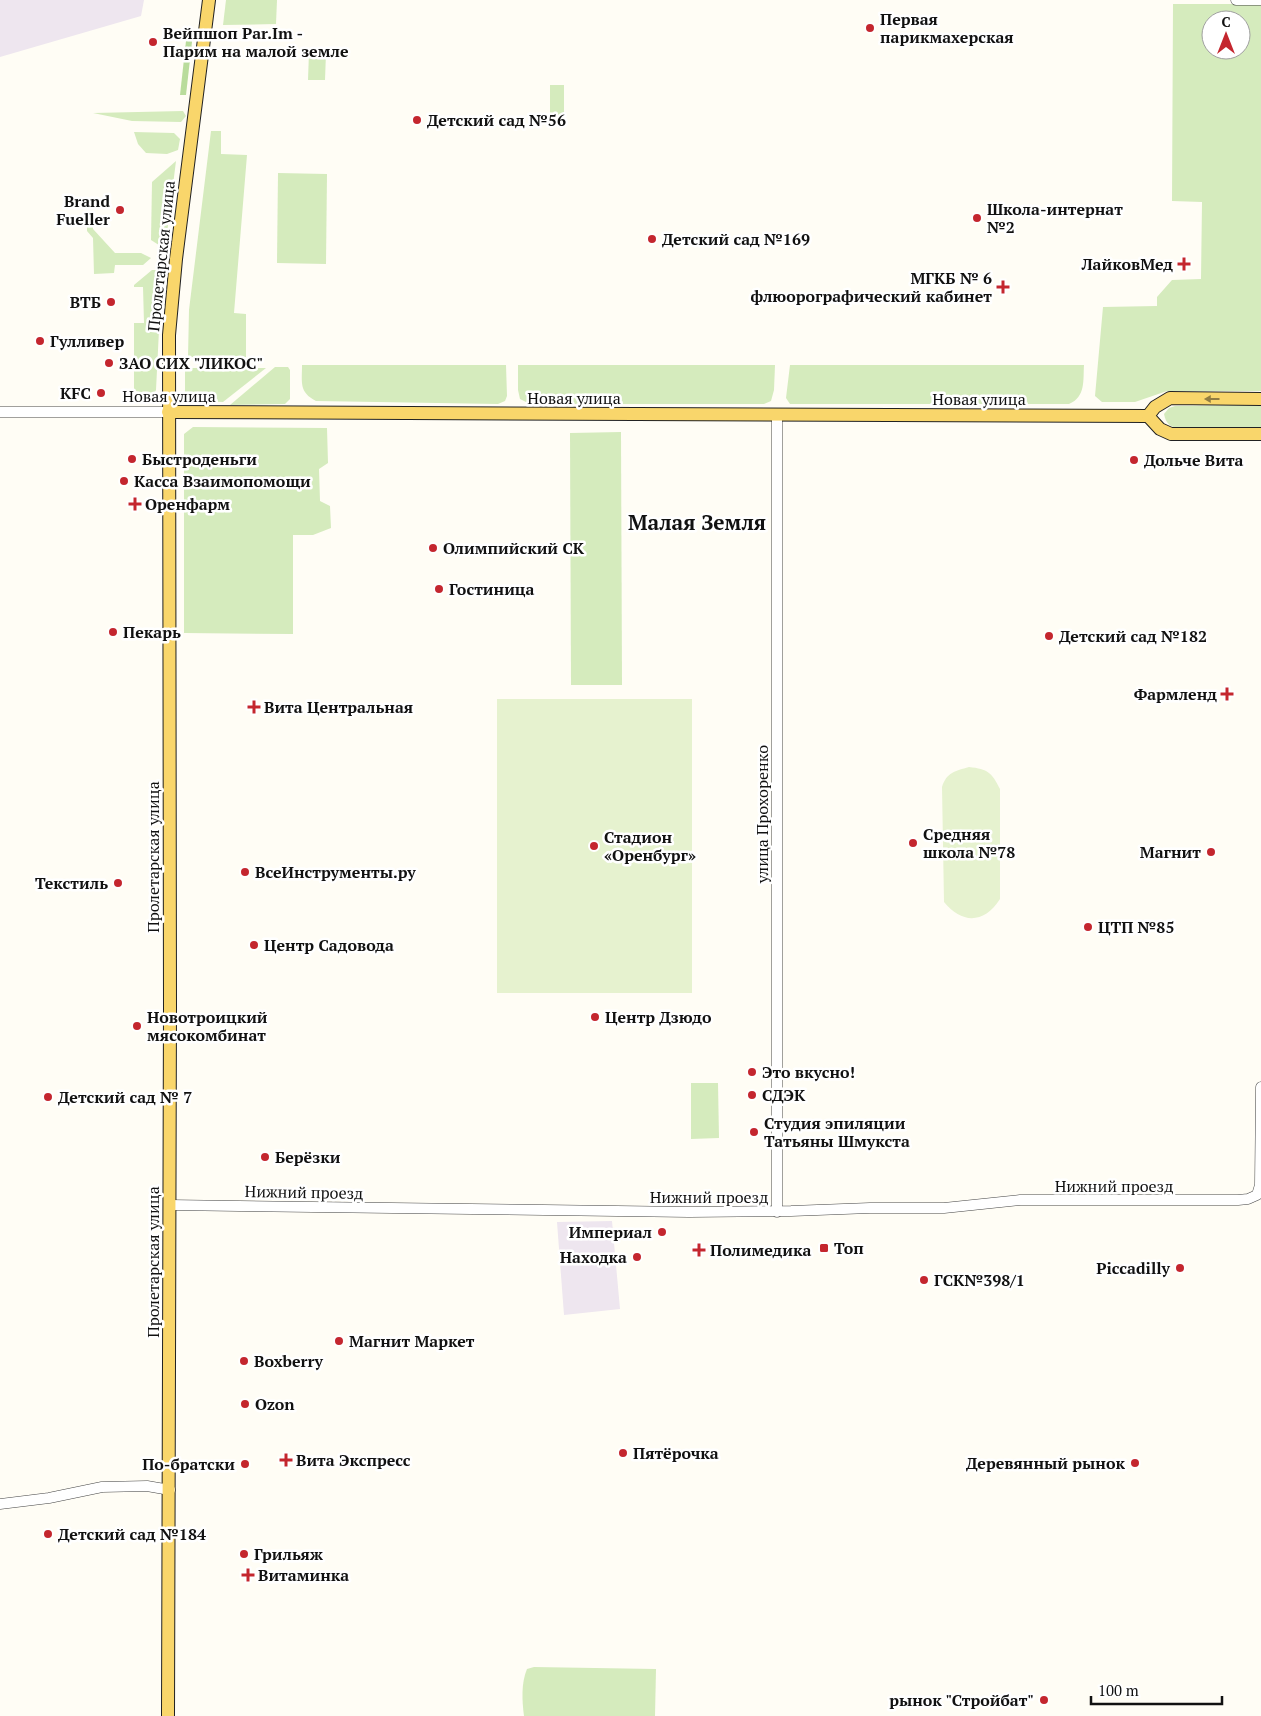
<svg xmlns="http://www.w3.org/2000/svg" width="1261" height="1716" font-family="'PT Serif',serif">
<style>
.industrial{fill:#eee6ef}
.green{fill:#d5ebbd;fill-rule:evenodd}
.forest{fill:#b9dc9c}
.pitch{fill:#e6f2cf}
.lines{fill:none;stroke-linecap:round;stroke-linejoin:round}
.minor-casing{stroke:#444;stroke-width:11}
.major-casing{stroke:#222;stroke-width:14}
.minor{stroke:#fff;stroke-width:10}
.major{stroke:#f9d66b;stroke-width:12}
.oneway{fill:#917d42}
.poi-dot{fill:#c4262e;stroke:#fff;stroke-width:2}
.labels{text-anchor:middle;stroke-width:5;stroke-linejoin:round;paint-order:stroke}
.poi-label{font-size:16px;font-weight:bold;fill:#111;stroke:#fff;text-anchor:start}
.street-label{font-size:16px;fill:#111;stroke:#fff}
.district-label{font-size:21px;font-weight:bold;fill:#111;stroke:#fff}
</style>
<rect width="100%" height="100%" fill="#fffdf5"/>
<g class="industrial">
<path d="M0 0H144L141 16 0 57Z"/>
<path d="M612 1221 620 1309 564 1315 557 1222Z"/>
</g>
<g class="green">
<path d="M226 0H277L276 24 223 25Z"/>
<path d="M1173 4H1261V391H1167L1135 402H1102L1095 396 1103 307 1157 306V297L1172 280 1201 279 1202 202 1172 201ZM1211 20H1241V50H1211Z"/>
<path d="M309 52 326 53 325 80H308Z"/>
<rect x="550" y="85" width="14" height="37"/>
<path d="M183 111 186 116 181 122 132 121 93 113Z"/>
<path d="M211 131H221V154L247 155 234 313 246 314V357H188L189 310Z"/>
<path d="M134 132 174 133 180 139 178 150 167 154 146 153 138 144Z"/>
<path d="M176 161 165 249 151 240 152 182Z"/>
<path d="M278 173 327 174 326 264 277 263Z"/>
<path d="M87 216H92L93 229 115 253H141L151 258 143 265H115L114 273 94 274 93 238 87 231Z"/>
<path d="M152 270H162L156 390 152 399 142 404V393L134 390V323H144L143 287H134V285Z"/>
<path d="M302 365H506L507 396 505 401 498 404 316 401C299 392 302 383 302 365Z"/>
<path d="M518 365H775L774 390 771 401 764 404H530L520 399 518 390Z"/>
<path d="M790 365H1084C1083 380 1086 397 1069 404H790L786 398Z"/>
<path d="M275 367H288L290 370V399L285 404 230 405Z"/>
<path d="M185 368H266L223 402 195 401 185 394Z"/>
<path d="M1261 405V428L1180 429C1170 427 1166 424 1164 414L1169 408 1175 406Z"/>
<path d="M193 427 327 428 328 463 319 469 320 501 330 506 331 528 313 535H293V634L184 633V434Z"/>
<path d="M621 432 622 685H571L570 433Z"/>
<path d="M691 1083H718L719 1138 691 1139Z"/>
<path d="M534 1667 656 1669 655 1716H524C522 1701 521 1683 527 1669Z"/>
</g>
<path class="forest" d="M187 32 193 33 186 95H180Z"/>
<g class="pitch">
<rect x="497" y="699" width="195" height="294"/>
<path d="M969 767C988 769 992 773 1000 789V899C984 924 962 924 944 902L942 787C947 772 955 771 969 767Z"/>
</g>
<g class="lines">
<defs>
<g id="minor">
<path d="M1236 0H1261"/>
<path d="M0 412H168"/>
<path d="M777 416V1212"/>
<path d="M170 1205 689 1212 791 1211 870 1208H944L1020 1200H1238L1248 1199 1257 1195 1260 1185 1261 1087"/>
<path d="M0 1504 49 1498 102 1487 147 1486 170 1490"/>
</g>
<g id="major">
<path d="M168 412 1148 416 1160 429 1171 434H1261"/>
<path d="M1148 416 1155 407 1170 398 1261 399"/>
<path d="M168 1716 170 1007 169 335 176 259 209 0"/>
</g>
</defs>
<use href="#minor" class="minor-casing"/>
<use href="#major" class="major-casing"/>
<use href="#minor" class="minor"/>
<use href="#major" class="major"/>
</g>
<defs><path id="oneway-solid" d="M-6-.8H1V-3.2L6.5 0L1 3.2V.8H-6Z" transform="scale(1.25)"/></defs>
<use class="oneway" href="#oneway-solid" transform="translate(1212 399) rotate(-180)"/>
<g class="poi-dot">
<circle cx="870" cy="28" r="5"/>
<circle cx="153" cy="42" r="5"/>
<circle cx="417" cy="120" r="5"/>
<circle cx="120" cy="210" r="5"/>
<circle cx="977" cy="218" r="5"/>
<circle cx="652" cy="239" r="5"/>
<path d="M1181.5 256.5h5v5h5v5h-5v5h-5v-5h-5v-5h5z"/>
<path d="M1000.5 279.5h5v5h5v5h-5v5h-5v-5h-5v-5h5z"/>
<circle cx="111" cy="302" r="5"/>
<circle cx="40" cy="341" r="5"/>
<circle cx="109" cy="363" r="5"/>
<circle cx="101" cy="393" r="5"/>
<circle cx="132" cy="459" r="5"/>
<circle cx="1134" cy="460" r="5"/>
<circle cx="124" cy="481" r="5"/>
<path d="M132.5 496.5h5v5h5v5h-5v5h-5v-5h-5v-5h5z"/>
<circle cx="433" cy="548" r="5"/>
<circle cx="439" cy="589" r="5"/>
<circle cx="113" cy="632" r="5"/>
<circle cx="1049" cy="636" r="5"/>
<path d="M1224.5 686.5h5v5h5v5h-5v5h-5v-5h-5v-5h5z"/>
<path d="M251.5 699.5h5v5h5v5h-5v5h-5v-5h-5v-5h5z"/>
<circle cx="913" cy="843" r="5"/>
<circle cx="594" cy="846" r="5"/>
<circle cx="1211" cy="852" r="5"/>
<circle cx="245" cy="872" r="5"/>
<circle cx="118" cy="883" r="5"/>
<circle cx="1088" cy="927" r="5"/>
<circle cx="254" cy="945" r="5"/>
<circle cx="595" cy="1017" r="5"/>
<circle cx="137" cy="1026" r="5"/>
<circle cx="752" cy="1072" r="5"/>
<circle cx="752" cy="1095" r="5"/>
<circle cx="48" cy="1097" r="5"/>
<circle cx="754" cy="1132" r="5"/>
<circle cx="265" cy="1157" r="5"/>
<circle cx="662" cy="1232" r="5"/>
<rect x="819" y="1243" width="10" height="10" rx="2.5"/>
<path d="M696.5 1242.5h5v5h5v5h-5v5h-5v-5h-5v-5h5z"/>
<circle cx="637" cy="1257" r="5"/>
<circle cx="1180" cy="1268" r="5"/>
<circle cx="924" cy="1280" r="5"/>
<circle cx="339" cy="1341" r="5"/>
<circle cx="244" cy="1361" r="5"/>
<circle cx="245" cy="1404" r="5"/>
<circle cx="623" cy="1453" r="5"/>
<path d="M283.5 1452.5h5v5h5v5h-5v5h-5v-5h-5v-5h5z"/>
<circle cx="1135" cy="1463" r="5"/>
<circle cx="245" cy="1464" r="5"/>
<circle cx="48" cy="1534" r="5"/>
<circle cx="244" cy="1554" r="5"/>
<path d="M245.5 1567.5h5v5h5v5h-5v5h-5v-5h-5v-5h5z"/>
<circle cx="1044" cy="1700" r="5"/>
</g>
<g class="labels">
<g class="poi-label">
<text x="880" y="25">Первая<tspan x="880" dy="18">парикмахерская</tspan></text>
<text x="163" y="39">Вейпшоп Par.Im -<tspan x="163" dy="18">Парим на малой земле</tspan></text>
<text x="427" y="126">Детский сад №56</text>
<text x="110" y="207" text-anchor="end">Brand<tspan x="110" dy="18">Fueller</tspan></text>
<text x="987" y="215">Школа-интернат<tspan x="987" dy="18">№2</tspan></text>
<text x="662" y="245">Детский сад №169</text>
<text x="1173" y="270" text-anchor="end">ЛайковМед</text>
<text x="992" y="284" text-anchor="end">МГКБ № 6<tspan x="992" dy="18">флюорографический кабинет</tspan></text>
<text x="101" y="308" text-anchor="end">ВТБ</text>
<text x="50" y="347">Гулливер</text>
<text x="119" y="369">ЗАО СИХ "ЛИКОС"</text>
<text x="91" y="399" text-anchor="end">KFC</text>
<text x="142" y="465">Быстроденьги</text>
<text x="1144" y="466">Дольче Вита</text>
<text x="134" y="487">Касса Взаимопомощи</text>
<text x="145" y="510">Оренфарм</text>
<text x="443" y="554">Олимпийский СК</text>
<text x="449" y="595">Гостиница</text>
<text x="123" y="638">Пекарь</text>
<text x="1059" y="642">Детский сад №182</text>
<text x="1217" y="700" text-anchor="end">Фармленд</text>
<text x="264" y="713">Вита Центральная</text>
<text x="923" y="840">Средняя<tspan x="923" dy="18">школа №78</tspan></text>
<text x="604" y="843">Стадион<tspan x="604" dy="18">«Оренбург»</tspan></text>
<text x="1201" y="858" text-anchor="end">Магнит</text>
<text x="255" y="878">ВсеИнструменты.ру</text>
<text x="108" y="889" text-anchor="end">Текстиль</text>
<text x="1098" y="933">ЦТП №85</text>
<text x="264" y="951">Центр Садовода</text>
<text x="147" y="1023">Новотроицкий<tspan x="147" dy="18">мясокомбинат</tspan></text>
<text x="605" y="1023">Центр Дзюдо</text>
<text x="762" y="1078">Это вкусно!</text>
<text x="762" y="1101">СДЭК</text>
<text x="58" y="1103">Детский сад № 7</text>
<text x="764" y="1129">Студия эпиляции<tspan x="764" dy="18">Татьяны Шмукста</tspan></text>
<text x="275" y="1163">Берёзки</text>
<text x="652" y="1238" text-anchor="end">Империал</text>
<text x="834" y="1254">Топ</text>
<text x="710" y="1256">Полимедика</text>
<text x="627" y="1263" text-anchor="end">Находка</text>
<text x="1170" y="1274" text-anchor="end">Piccadilly</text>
<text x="934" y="1286">ГСК№398/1</text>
<text x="349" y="1347">Магнит Маркет</text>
<text x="254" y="1367">Boxberry</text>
<text x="255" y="1410">Ozon</text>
<text x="633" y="1459">Пятёрочка</text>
<text x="296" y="1466">Вита Экспресс</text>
<text x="1125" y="1469" text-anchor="end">Деревянный рынок</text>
<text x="235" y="1470" text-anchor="end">По-братски</text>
<text x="58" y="1540">Детский сад №184</text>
<text x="254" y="1560">Грильяж</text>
<text x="258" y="1581">Витаминка</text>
<text x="1034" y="1706" text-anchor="end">рынок "Стройбат"</text>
</g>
<g class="street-label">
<text transform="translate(161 256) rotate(-84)" y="6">Пролетарская улица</text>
<text x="169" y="402">Новая улица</text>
<text x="574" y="404">Новая улица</text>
<text x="979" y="405">Новая улица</text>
<text transform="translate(762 814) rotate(-90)" y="6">улица Прохоренко</text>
<text transform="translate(153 857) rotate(-90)" y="6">Пролетарская улица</text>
<text x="1114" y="1192">Нижний проезд</text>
<text transform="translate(304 1192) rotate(1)" y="6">Нижний проезд</text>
<text x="709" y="1203">Нижний проезд</text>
<text transform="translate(153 1262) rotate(-90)" y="6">Пролетарская улица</text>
</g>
<g class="district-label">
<text x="697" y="530">Малая Земля</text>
</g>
</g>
<g transform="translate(1226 35)"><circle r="24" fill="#ffffff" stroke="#a0a0a0"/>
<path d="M0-4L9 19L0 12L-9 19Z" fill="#c4262e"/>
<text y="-8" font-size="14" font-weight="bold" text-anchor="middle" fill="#111111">С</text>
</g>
<path d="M1091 1696v8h131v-8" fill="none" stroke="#111111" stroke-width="2.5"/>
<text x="1098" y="1696" font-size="15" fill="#111111" stroke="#ffffff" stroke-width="4" paint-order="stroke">100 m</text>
</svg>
